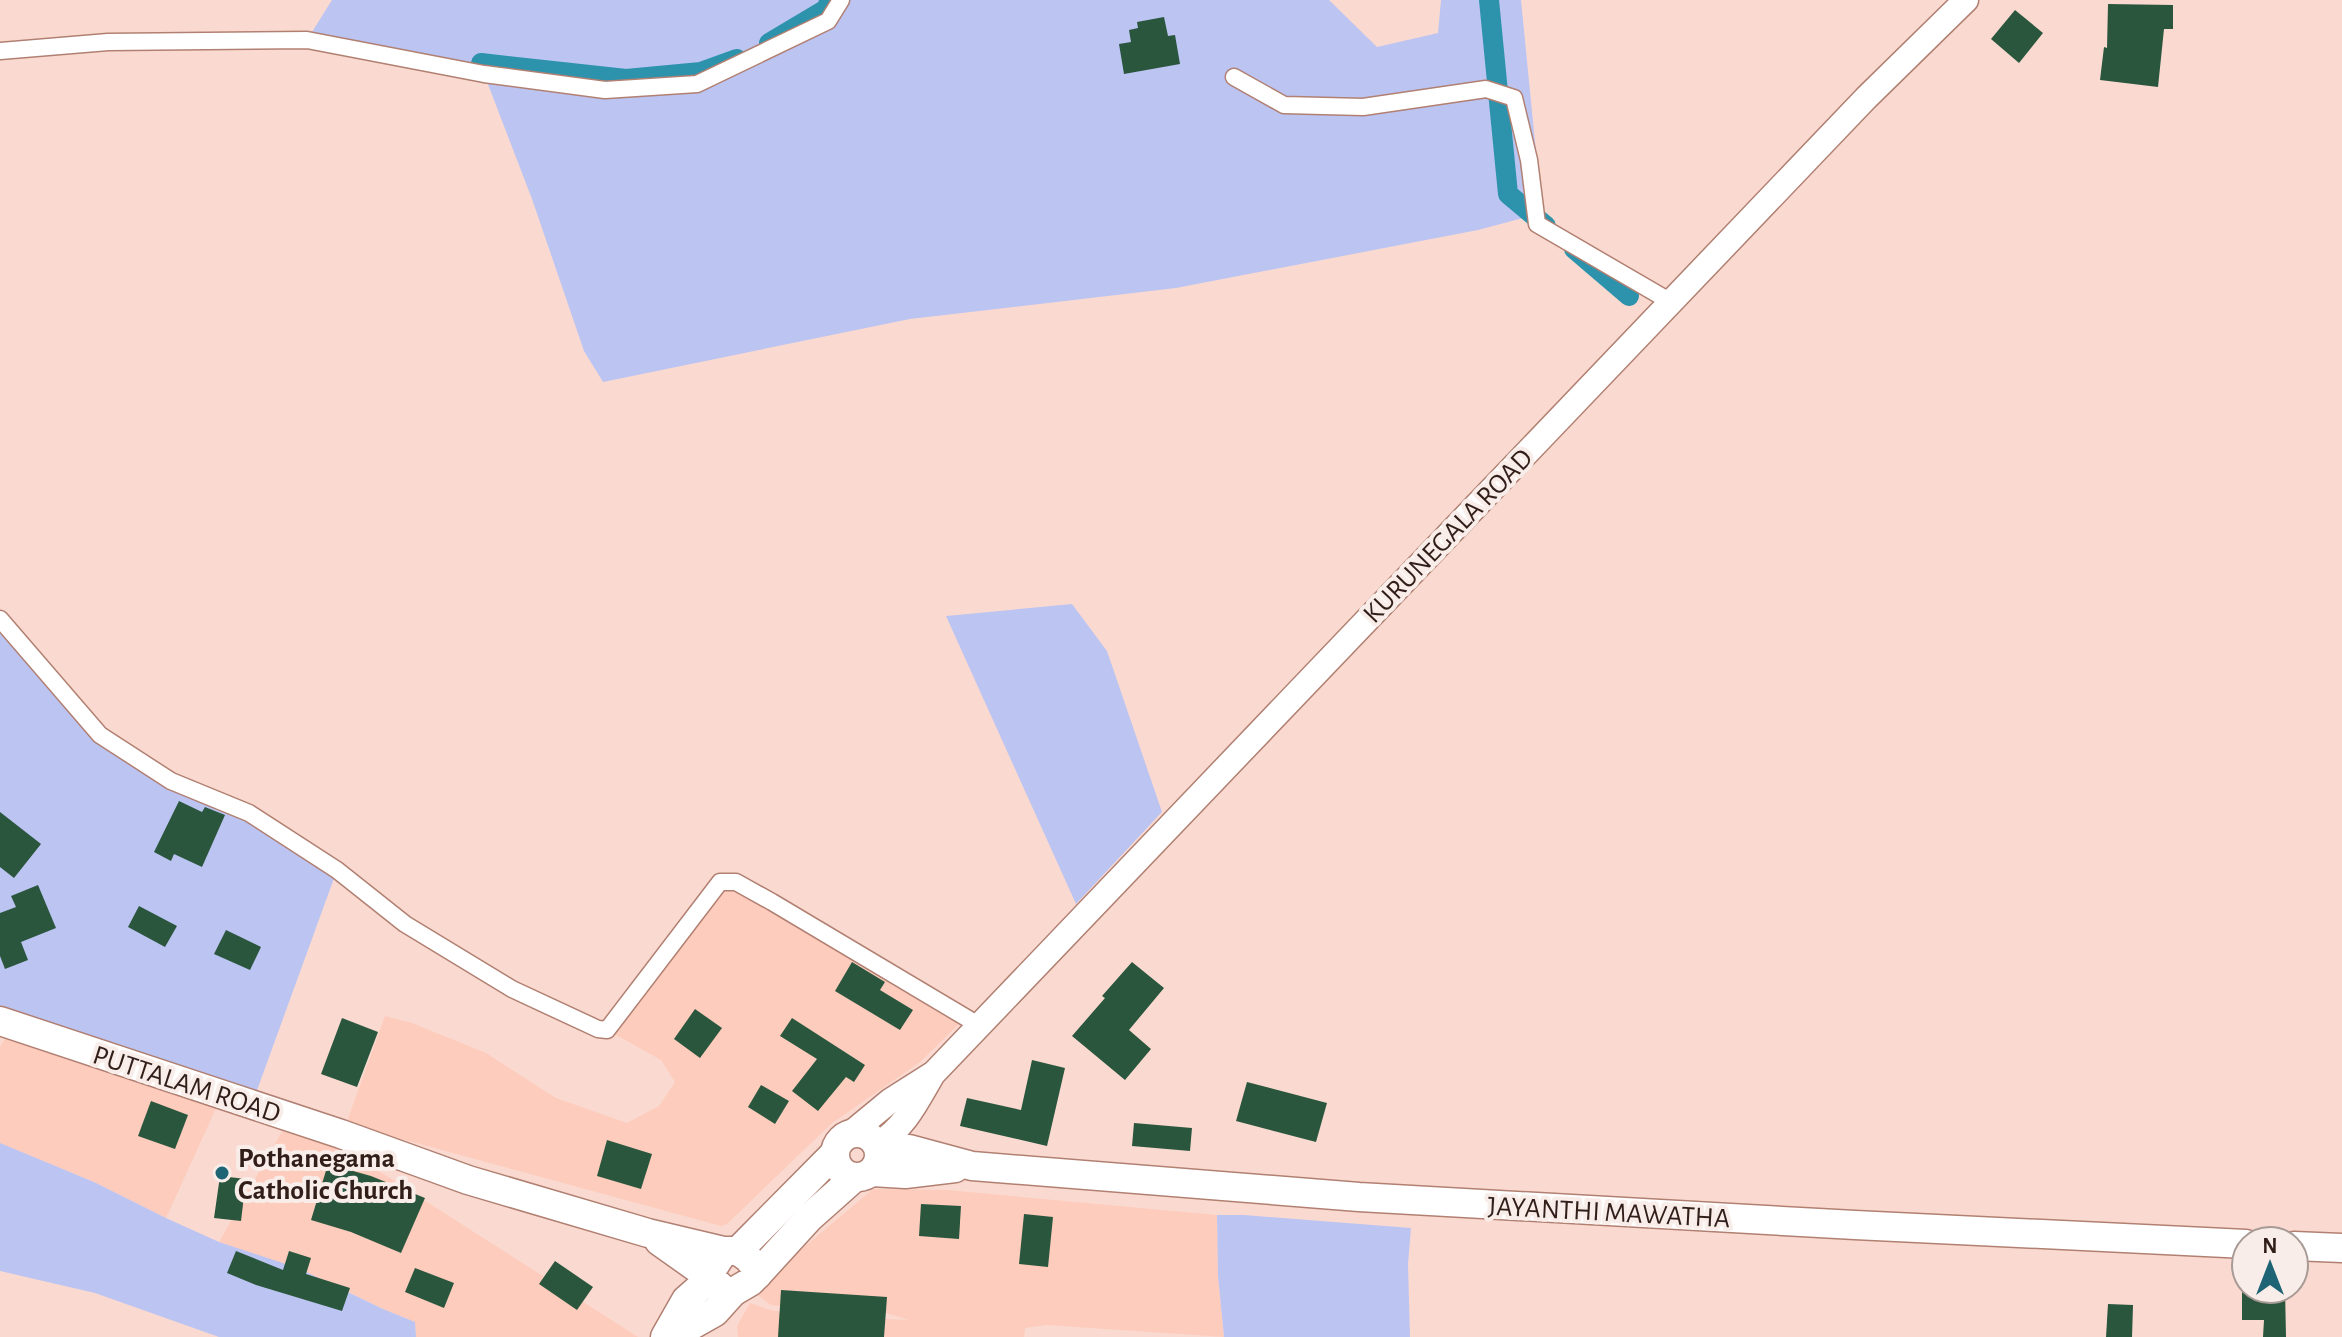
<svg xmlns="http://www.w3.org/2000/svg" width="2342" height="1337" font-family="'Alegreya Sans',sans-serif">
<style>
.built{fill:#fdccbd}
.green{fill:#bcc4f2}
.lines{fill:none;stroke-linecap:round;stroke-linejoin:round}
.canal{stroke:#2d93ac;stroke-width:20}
.building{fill:#2a563d}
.street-casing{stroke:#b18072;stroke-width:19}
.primary-casing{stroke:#b18072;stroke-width:27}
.highway-casing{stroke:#b18072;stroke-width:31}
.street{stroke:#fff;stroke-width:16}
.primary{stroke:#fff;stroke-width:24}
.highway{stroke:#fff;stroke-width:28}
.poi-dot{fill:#1f6475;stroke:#f8ede9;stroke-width:3}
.labels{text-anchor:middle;stroke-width:8;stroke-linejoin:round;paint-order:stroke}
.street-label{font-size:28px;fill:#311e18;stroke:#f8ede9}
.poi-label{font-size:28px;font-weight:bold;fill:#311e18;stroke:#f8ede9;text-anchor:start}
</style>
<rect width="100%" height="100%" fill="#fadad0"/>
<g class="built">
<path d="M720 882 772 902 959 1024 920 1062 831 1124 727 1224 721 1226 346 1124 385 1016 412 1023 486 1053 556 1098 627 1123 659 1106 675 1082 661 1060 607 1030Z"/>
<path d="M6 1037 218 1104 166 1218 94 1182 0 1143V1047Z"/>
<path d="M284 1128 338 1145 638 1337H416L415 1322 383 1309 337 1286 219 1242Z"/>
<path d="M873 1189 947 1190 1217 1215 1218 1276 1224 1337 1046 1325 1025 1328 1024 1337H738L737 1326 750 1303 770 1310 810 1316 909 1320 883 1312 812 1310 771 1305 752 1291Z"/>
</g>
<g class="green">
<path d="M332 0H1329L1377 47 1438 33 1441 0H1521L1542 213 1478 230 1176 288 910 319 603 382 584 351 532 199 484 74 307 40Z"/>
<path d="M1072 604 1107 651 1162 812 1076 904 946 616Z"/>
<path d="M0 619 100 735 249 813 337 870 256 1093 0 1008Z"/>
<path d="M0 1143 94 1182 166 1218 219 1242 298 1268 383 1309 415 1322 416 1337H219L95 1293 0 1271Z"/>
<path d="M1217 1215H1244L1411 1228 1408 1264 1410 1337H1224L1218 1276Z"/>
</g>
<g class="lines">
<g class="canal">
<path d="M1489 0 1508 194 1546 226"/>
<path d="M769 43 826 9 830 0"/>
<path d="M481 63 626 79 701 72 737 59"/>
<path d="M1574 249 1629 296"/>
</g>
</g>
<g class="building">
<path d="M2108 4 2173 5V29H2164L2158 87 2100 80 2104 47 2107 48Z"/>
<path d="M2015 10 2043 33 2019 63 1991 39Z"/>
<path d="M1164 17 1168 36 1175 35 1180 64 1124 74 1119 44 1131 42 1129 30 1138 28 1137 22Z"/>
<path d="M179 801 202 812 205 807 225 815 202 867 174 854 171 861 154 852Z"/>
<path d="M0 812 41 844 14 878 0 867Z"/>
<path d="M38 885 56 928 21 942 28 960 5 969 0 956V913L16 907 11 896Z"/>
<path d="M139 906 177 926 165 947 128 927Z"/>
<path d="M226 930 261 947 250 970 214 954Z"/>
<path d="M852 962 885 982 880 990 913 1010 900 1030 835 991Z"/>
<path d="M1132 962 1164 988 1129 1030 1151 1049 1125 1080 1072 1036 1105 998 1102 996Z"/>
<path d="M695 1009 722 1028 700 1058 674 1039Z"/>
<path d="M342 1018 378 1032 357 1087 321 1074Z"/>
<path d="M792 1018 865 1065 854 1082 846 1077 818 1111 792 1091 817 1059 780 1036Z"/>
<path d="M1032 1060 1065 1068 1047 1146 960 1126 967 1098 1021 1110Z"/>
<path d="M1247 1082 1327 1103 1316 1142 1236 1121Z"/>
<path d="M761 1085 789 1101 775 1124 748 1107Z"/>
<path d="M151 1101 188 1115 175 1149 138 1136Z"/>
<path d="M1134 1123 1192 1128 1190 1151 1132 1146Z"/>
<path d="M607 1140 652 1154 641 1189 597 1176Z"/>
<path d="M328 1164 371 1176 425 1198 401 1253 351 1232 311 1220Z"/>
<path d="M220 1176 246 1179 241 1221 214 1218Z"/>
<path d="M921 1204 961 1206 959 1239 919 1236Z"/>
<path d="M1024 1214 1053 1217 1048 1267 1019 1264Z"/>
<path d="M236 1251 283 1270 289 1251 311 1258 306 1274 350 1288 342 1311 256 1285 227 1273Z"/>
<path d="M555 1261 593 1287 577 1310 539 1284Z"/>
<path d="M415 1268 454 1283 444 1308 405 1292Z"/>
<path d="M2242 1289H2285L2286 1337H2263L2264 1320H2242Z"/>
<path d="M781 1290 887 1297 884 1337H778Z"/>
<path d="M2108 1304 2133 1305 2132 1337H2106Z"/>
</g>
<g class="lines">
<defs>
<g id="street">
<path d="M0 51 108 42 307 40 484 74 605 90 697 84 828 21 841 0"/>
<path d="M1234 77 1284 105 1363 107 1486 89 1514 98 1529 160 1537 224 1671 302"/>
<path d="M0 619 100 735 171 781 249 813 337 870 405 924 512 989 598 1029 607 1030 720 882H736L772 902 980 1026"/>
</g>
<g id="primary">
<path d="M850 1134 890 1101 931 1075"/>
<path d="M877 1145C906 1126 916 1103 933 1074L1866 98 1966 0"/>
</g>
<g id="highway">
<path d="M0 1021 341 1134 468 1180 648 1233 724 1251H738L748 1258 755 1267 757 1275 750 1282 733 1292 725 1291 711 1278 713 1268 724 1251"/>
<circle cx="857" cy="1155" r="22"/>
<path d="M879 1151 909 1149 972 1166 1359 1197 1855 1225 2246 1244"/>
<path d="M872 1172 905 1174 955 1168"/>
<path d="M659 1241 711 1278 686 1300 665 1337"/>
<path d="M2294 1246 2342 1248"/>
<path d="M738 1251 834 1154"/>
<path d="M757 1275 809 1218 854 1178"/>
<path d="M671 1337 715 1312 733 1292"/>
</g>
</defs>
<use href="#street" class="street-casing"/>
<use href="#primary" class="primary-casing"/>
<use href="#highway" class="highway-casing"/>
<use href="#street" class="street"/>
<use href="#primary" class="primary"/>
<use href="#highway" class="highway"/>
</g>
<circle class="poi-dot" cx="222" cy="1173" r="8"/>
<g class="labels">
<g class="street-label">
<text transform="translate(1447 535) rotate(-46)" y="10">KURUNEGALA ROAD</text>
<text transform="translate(187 1083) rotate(18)" y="10">PUTTALAM ROAD</text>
<text transform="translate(1609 1211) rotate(3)" y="10">JAYANTHI MAWATHA</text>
</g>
<g class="poi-label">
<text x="238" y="1167">Pothanegama<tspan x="238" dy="32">Catholic Church</tspan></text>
</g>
</g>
<g transform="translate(2270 1265)"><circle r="38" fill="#f8ede9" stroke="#a89a95" stroke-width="2"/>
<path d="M0-6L14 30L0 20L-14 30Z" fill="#1f6475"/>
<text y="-12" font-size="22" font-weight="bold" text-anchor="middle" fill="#311e18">N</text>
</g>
</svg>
